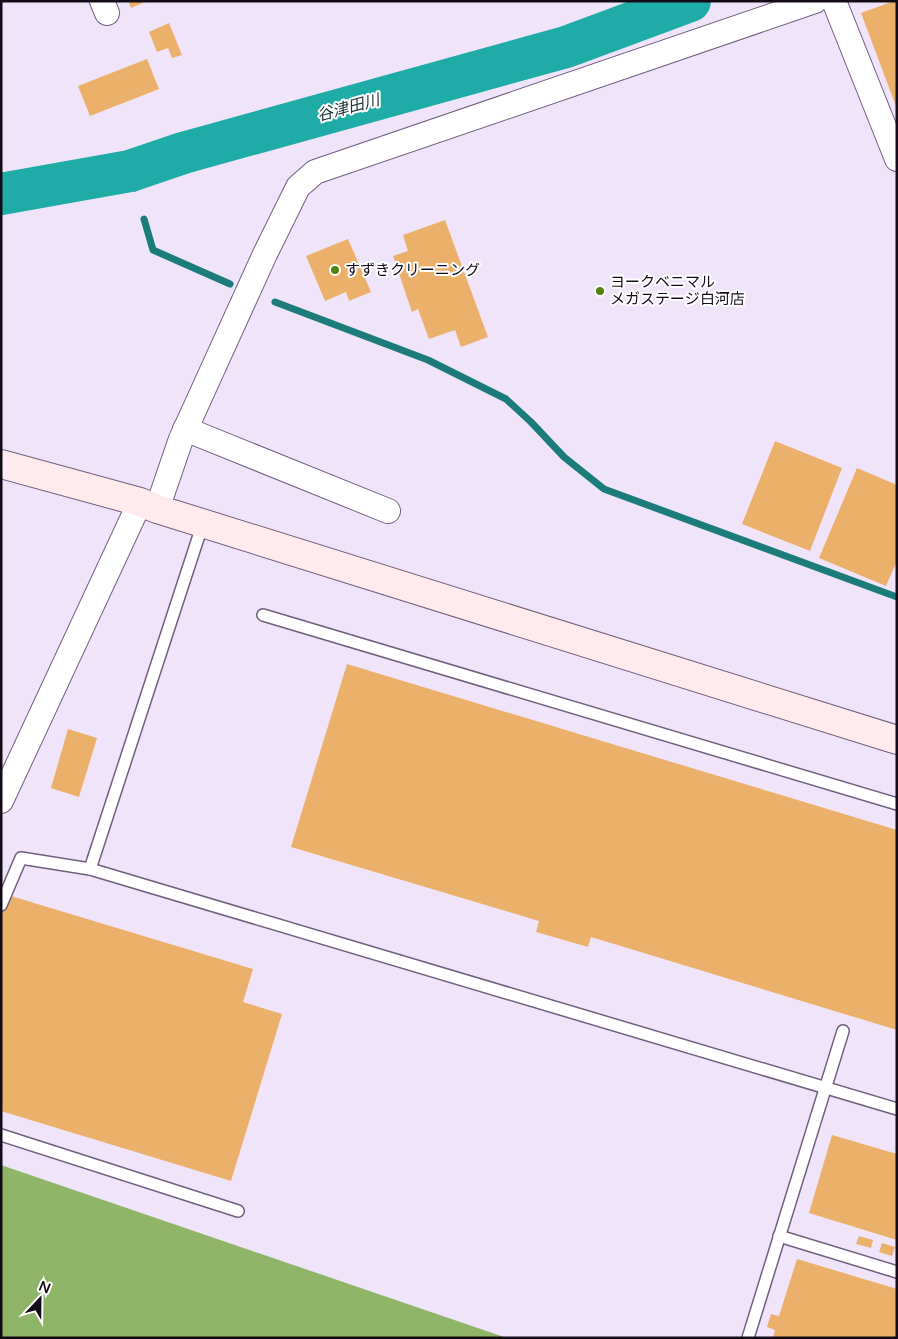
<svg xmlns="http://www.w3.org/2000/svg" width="898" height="1339" font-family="'Varela Round','Noto Sans JP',sans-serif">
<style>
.forest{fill:#8fb569}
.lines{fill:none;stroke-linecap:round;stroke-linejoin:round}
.stream{stroke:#1b7c7b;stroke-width:7}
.river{stroke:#1faca6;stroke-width:42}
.building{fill:#ebb16a}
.lane-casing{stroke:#715f7e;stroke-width:14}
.street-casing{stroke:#715f7e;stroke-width:26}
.secondary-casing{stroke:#715f7e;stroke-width:30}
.lane{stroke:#fff;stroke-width:11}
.street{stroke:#fff;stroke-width:24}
.secondary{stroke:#ffebed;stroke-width:28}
.poi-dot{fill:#54820f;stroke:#fff;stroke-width:2}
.labels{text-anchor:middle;stroke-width:4;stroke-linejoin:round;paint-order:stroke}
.poi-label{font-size:15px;fill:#130c18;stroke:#fff;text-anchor:start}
.water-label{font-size:16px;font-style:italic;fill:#1c3231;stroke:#fff}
</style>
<rect width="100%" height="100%" fill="#f0e4fa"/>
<path class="forest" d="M1 1165 507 1338H1Z"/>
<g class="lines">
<g class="stream">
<path d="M130 171 135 188"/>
<path d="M144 219 153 250 230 284"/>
<path d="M275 302 428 360 506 399 531 422 564 457 604 489 897 597"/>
</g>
<path class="river" d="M1 194 130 171 183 153 566 47 690 1"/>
</g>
<g class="building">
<path d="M128 1H147L131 8Z"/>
<path d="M894 1H897V109L861 13Z"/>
<path d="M169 23 182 55 172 58 168 48 157 52 149 32Z"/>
<path d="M147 59 159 89 90 116 78 86Z"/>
<path d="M445 220 488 337 461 347 455 330 429 339 418 309 412 312 393 256 408 251 403 235Z"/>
<path d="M348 239 371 292 349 301 346 292 325 301 306 256Z"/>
<path d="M775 441 842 468 810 551 742 524Z"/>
<path d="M857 468 897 485V561L886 586 819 558Z"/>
<path d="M347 664 897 830V1030L591 937 588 947 536 932 539 921 291 847Z"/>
<path d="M68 729 97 738 79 797 51 788Z"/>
<path d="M1 893 253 969 243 1002 282 1014 231 1181 1 1111Z"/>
<path d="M832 1135 897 1154V1240L809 1213Z"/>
<path d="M859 1236 873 1240 871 1248 856 1244Z"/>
<path d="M882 1243 895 1247 892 1256 879 1252Z"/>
<path d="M797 1259 897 1289V1338H773L775 1330 767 1327 771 1314 779 1316Z"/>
</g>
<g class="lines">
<defs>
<g id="lane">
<path d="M203 523 90 869 897 1109"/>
<path d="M263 615 897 804"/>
<path d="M1 905 21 858 90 869"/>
<path d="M1 1135 238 1211"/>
<path d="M779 1236 897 1272"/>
<path d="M748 1338 843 1031"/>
</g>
<g id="street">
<path d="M102 1 107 13"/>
<path d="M834 1 897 159"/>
<path d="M185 429 388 511"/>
<path d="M157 509 181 439 265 254 298 187 315 172 815 1"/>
<path d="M1 801 140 502"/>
</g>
<path id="secondary" d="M1 464 140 502 157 509 897 740"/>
</defs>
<use href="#lane" class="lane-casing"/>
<use href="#street" class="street-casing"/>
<use href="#secondary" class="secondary-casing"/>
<use href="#lane" class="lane"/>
<use href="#street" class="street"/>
<use href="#secondary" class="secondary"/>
</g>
<g class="poi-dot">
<circle cx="335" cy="270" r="5"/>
<circle cx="600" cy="291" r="5"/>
</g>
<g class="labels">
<g class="poi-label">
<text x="345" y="275">すずきクリーニング</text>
<text x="610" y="287">ヨークベニマル<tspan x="610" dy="17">メガステージ白河店</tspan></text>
</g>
<g class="water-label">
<text transform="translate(348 107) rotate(-15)" y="6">谷津田川</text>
</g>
</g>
<rect width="898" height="1339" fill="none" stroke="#130c18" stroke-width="5"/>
<g transform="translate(40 1299) rotate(22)" stroke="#ffffff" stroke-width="4" paint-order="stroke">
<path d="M0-4L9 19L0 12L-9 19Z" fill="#130c18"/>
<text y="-8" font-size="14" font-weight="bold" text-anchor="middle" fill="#130c18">N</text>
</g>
</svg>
